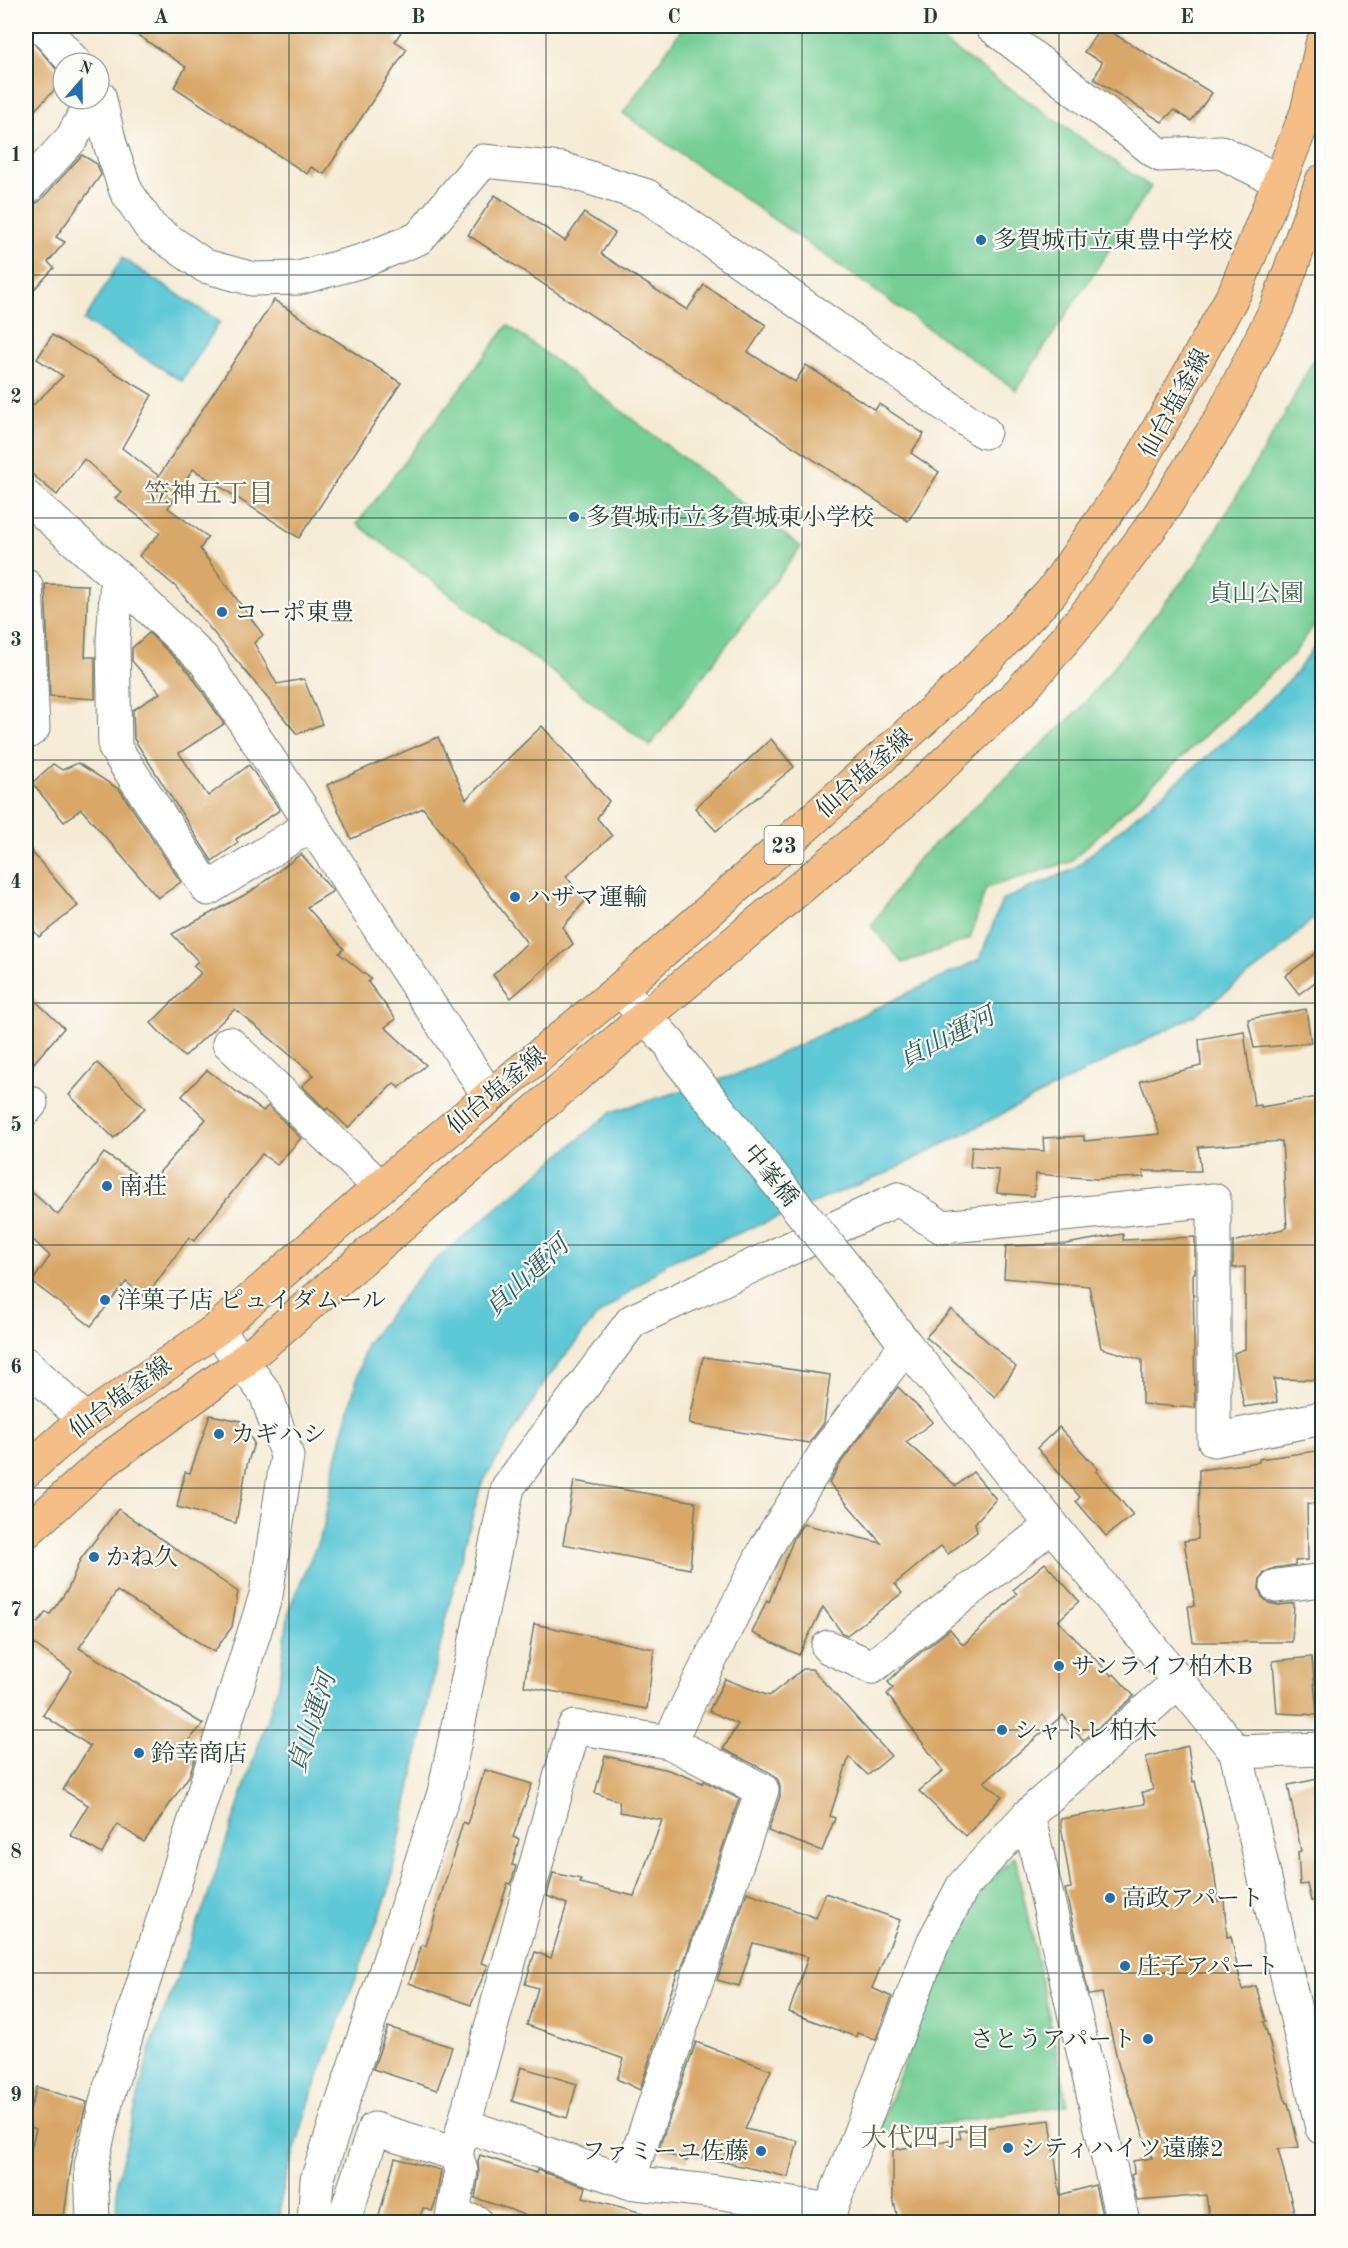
<svg xmlns="http://www.w3.org/2000/svg" width="1348" height="2248" font-family="'Old Standard TT','Noto Serif JP',serif">
<style>
.green{fill:#75ce95;stroke:#4a8664;stroke-width:1.5}
.water{fill:#5dc8d6;stroke:#3e8285;stroke-width:1.5}
.building{fill:#d9a867}
.lines{fill:none;stroke-linecap:round;stroke-linejoin:round}
.minor-casing{stroke:#6a7a6c;stroke-width:35}
.primary-casing{stroke:#6a7a6c;stroke-width:35}
.minor{stroke:#fff;stroke-width:33}
.primary{stroke:#f6be87;stroke-width:33}
.minor-bridge-casing{stroke:#6a7a6c;stroke-width:35;stroke-linecap:butt}
.minor-bridge{stroke:#fff;stroke-width:33}
.grid{fill:none;stroke:#1f3d34;stroke-width:1.5;stroke-opacity:0.55}
.poi-dot{fill:#1f6fb2;stroke:#fdfcf7;stroke-width:2}
.labels{text-anchor:middle;stroke-width:4.5;stroke-linejoin:round;paint-order:stroke}
.shield{fill:#fdfcf7;stroke:#62766e;stroke-width:1.5}
.shield-label{font-size:22px;font-weight:bold;fill:#1f3d34}
.poi-label{font-size:24px;fill:#1f3d34;stroke:#fdfcf7;text-anchor:start}
.street-label{font-size:24px;fill:#1f3d34;stroke:#fdfcf7}
.park-label{font-size:24px;fill:#34614c;stroke:#fdfcf7}
.neighbourhood-label{font-size:26px;fill:#606246;stroke:#fdfcf7}
.water-label{font-size:26px;font-style:italic;fill:#2e605c;stroke:#fdfcf7}
.neatline{fill:none;stroke:#1f3d34;stroke-width:2}
.grid-label{font-size:20px;text-anchor:middle;font-weight:bold;fill:#1f3d34}
</style>
<rect width="100%" height="100%" fill="#fdfcf7"/>
<filter id="ink" filterUnits="userSpaceOnUse"><feTurbulence type="fractalNoise" baseFrequency=".0167" numOctaves="2"/><feDisplacementMap in="SourceGraphic" scale="12" xChannelSelector="R" yChannelSelector="G"/><feConvolveMatrix kernelMatrix="1 2 1 2 8 2 1 2 1" color-interpolation-filters="sRGB"/></filter>
<filter id="wash" filterUnits="userSpaceOnUse"><feTurbulence type="fractalNoise" baseFrequency=".008" numOctaves="4" result="noise"/><feDisplacementMap in="SourceGraphic" scale="24" xChannelSelector="R" yChannelSelector="G"/><feGaussianBlur stdDeviation="1.35" result="paint"/><feColorMatrix in="noise" values="0 0 0 0 0 0 0 0 0 0 0 0 0 0 0 0 0 1.4 0 .05"/><feComposite in="paint" operator="in"/></filter>
<g filter="url(#wash)">
<rect width="100%" height="100%" fill="#f5ebd5"/>
<g class="green">
<path d="M699 26H921L1151 187 1016 390 623 113 681 30Z"/>
<path d="M508 325 801 547 650 746 357 524Z"/>
<path d="M1322 343V614L1293 655 1263 681 1070 862 986 888 970 939 903 963 871 926 916 861 1079 710 1196 564 1286 412Z"/>
<path d="M1015 1857 1068 2105 877 2134 967 1898Z"/>
</g>
<g class="water">
<path d="M122 258 220 322 182 381 84 321Z"/>
<path d="M1322 635V910L1275 955 1195 1015 887 1173 669 1262 595 1318 546 1380 481 1485 449 1605 388 1893 314 2088 281 2194 280 2222H116L117 2181 150 2049 208 1896 279 1683 289 1609 323 1530 336 1459 366 1344 426 1268 611 1112 735 1075 980 959 1002 900 1072 870 1250 720 1296 673Z"/>
</g>
<g id="blocks">
<g class="building">
<path d="M124 26H405L395 41 407 49 324 174 311 167 307 174 174 87 186 67Z"/>
<path d="M1101 26 1212 93 1191 121 1174 110 1162 122 1094 79 1102 62 1084 52Z"/>
<path d="M26 34 63 77V81L26 119Z"/>
<path d="M82 155 97 164 101 175 56 237 65 242 48 262 54 268 26 298V206H32L40 201Z"/>
<path d="M495 195 565 241 584 213 615 233 601 254 687 310 704 285 766 325 748 352 795 382 806 365 875 410 879 404 924 434 911 453 939 472 908 521 468 235Z"/>
<path d="M274 300 401 383 299 538 193 469 168 508 208 537 200 549 263 635 254 643 277 684 304 679 322 724 297 734 176 587 139 556 160 533 115 498 121 492 84 459 57 495 26 469V412L63 376 37 359 52 335 152 395 122 448 159 476Z"/>
<path d="M45 584 88 585 85 657H95V699L50 696Z"/>
<path d="M149 633 190 673 224 724 179 753 208 796 249 765 280 810 236 839 238 843 212 861 134 739 133 710 160 693 132 661V648Z"/>
<path d="M542 726 609 801 597 818 612 836 566 876 585 901 563 927 573 944 511 998 493 975 527 943 423 808 351 839 327 785 438 737 466 799Z"/>
<path d="M771 739 794 767 716 831 695 808Z"/>
<path d="M78 763 120 790 181 882 158 898 81 809 64 822 32 783 53 764 62 770Z"/>
<path d="M26 845 78 906 39 937 26 921Z"/>
<path d="M301 854 333 891 307 907 344 949 339 953 371 979 368 982 396 1019 385 1027 426 1065 399 1088 394 1083 348 1128 328 1108 326 1110 302 1086 314 1075 235 1009 184 1057 151 1023 201 973 193 966 198 961 172 934 250 892Z"/>
<path d="M1323 948V976L1299 994 1285 976Z"/>
<path d="M26 992 64 1028 26 1072Z"/>
<path d="M1306 1009 1311 1043 1254 1048 1248 1019Z"/>
<path d="M1244 1031 1254 1106 1261 1105V1107L1317 1097 1323 1132V1380L1274 1379 1277 1402 1244 1407 1234 1353 1245 1349V1267L1233 1268V1242L1287 1228 1282 1141 1198 1147 1201 1171H1143L1144 1177 1096 1179 1036 1174 1034 1196 997 1193 999 1170 970 1167 972 1146 1044 1151 1043 1138 1084 1136V1141L1160 1134 1140 1081 1201 1066 1199 1039Z"/>
<path d="M97 1063 145 1108 114 1138 69 1095Z"/>
<path d="M207 1070 263 1111 268 1106 301 1138 277 1165 262 1154 194 1241 189 1237 146 1297 126 1282 91 1326 32 1282 50 1256 26 1233V1187L58 1215 104 1153 150 1183 206 1119 182 1096Z"/>
<path d="M1123 1234V1240L1195 1237V1273H1193L1195 1408 1142 1404V1360L1101 1348 1089 1286 1004 1278 1006 1246 1066 1244Z"/>
<path d="M951 1309 1016 1367 995 1397 926 1337Z"/>
<path d="M703 1357 830 1375 824 1423 809 1443 689 1424Z"/>
<path d="M898 1387 933 1422 906 1442 956 1486 973 1472 996 1499 975 1523 977 1532 948 1554 941 1546 895 1584 902 1593 847 1635 842 1633 823 1607 799 1655 752 1633 767 1600 769 1602 794 1538 803 1524 881 1543 829 1483 842 1461Z"/>
<path d="M210 1415 241 1421 254 1443 247 1465 236 1523 177 1507 185 1472 190 1473Z"/>
<path d="M1059 1427 1098 1469 1096 1471 1133 1515 1106 1536 1076 1501 1080 1497 1037 1448Z"/>
<path d="M1323 1450V1505L1307 1503 1308 1560 1295 1561V1565L1274 1568 1265 1572 1260 1579 1259 1589 1262 1597 1269 1603 1279 1605 1294 1603 1292 1642H1193L1188 1606H1195L1184 1541 1198 1539 1199 1470 1259 1462V1459Z"/>
<path d="M574 1481 696 1502 690 1569 563 1544Z"/>
<path d="M118 1509 238 1592 232 1627 214 1652 117 1591 79 1648 203 1724 184 1746 196 1755 189 1776 144 1842 117 1824 102 1854 70 1835 88 1805 63 1790 90 1746 43 1715 72 1671 26 1638V1615L38 1623 46 1612 50 1614 68 1589 80 1560Z"/>
<path d="M1045 1563 1079 1601 1058 1621 1112 1676 1114 1674 1134 1696 1083 1741 1063 1715 984 1782 1002 1796 966 1836 919 1791 943 1771 887 1694 893 1688 888 1682 904 1666 950 1629 963 1645 1017 1594 1013 1590Z"/>
<path d="M534 1624 654 1649 647 1709 524 1686Z"/>
<path d="M1312 1657 1317 1715 1277 1713 1273 1661Z"/>
<path d="M803 1669H812L891 1756 868 1775 849 1757 830 1816 835 1818 822 1851 768 1831 780 1796V1787L778 1780 771 1773 723 1749 738 1724 709 1711 725 1679 769 1696Z"/>
<path d="M1188 1746 1193 1782 1195 1781 1213 1864 1218 1901 1224 1900 1227 1937 1231 1936 1242 1990 1256 1986 1266 2021 1264 2022 1286 2103H1288L1299 2147 1278 2149 1297 2223H1210L1206 2195 1137 2201 1131 2175 1134 2174 1133 2161 1152 2158 1119 2067 1102 1993 1089 1995 1065 1889 1071 1888 1060 1819 1145 1804 1142 1792 1153 1790 1146 1757Z"/>
<path d="M605 1756 669 1770 703 1783 704 1781 739 1799 681 1970H678L640 2090 617 2079 624 2059 527 2025 538 1988 525 1984 535 1952 551 1958 567 1904 547 1896 553 1873 581 1879 580 1883 634 1896 662 1820 620 1812 619 1801 595 1793Z"/>
<path d="M485 1770 532 1784 513 1837 519 1839 512 1865 516 1866 511 1884 508 1883 481 1963 488 1965 471 2005 409 1983 422 1944 426 1946 463 1822 467 1824Z"/>
<path d="M1323 1778V1900L1311 1901 1307 1884 1300 1885 1298 1852 1301 1851 1288 1785Z"/>
<path d="M747 1892 816 1918 825 1893 900 1920 872 1988 892 1997 876 2039 857 2033 856 2037 789 2012 808 1957 753 1943 739 1986 717 1980Z"/>
<path d="M388 2027 452 2047 437 2090 373 2069Z"/>
<path d="M696 2042 771 2070 745 2129 798 2141 788 2177 690 2154 687 2161 658 2151Z"/>
<path d="M521 2067 577 2084 567 2118 512 2101Z"/>
<path d="M37 2087 87 2102 73 2153 63 2223H26V2169L36 2129 26 2125V2123Z"/>
<path d="M1050 2120 1060 2195 1095 2185 1104 2223H899L893 2198V2150L961 2138 959 2131Z"/>
<path d="M480 2155 536 2173 537 2170 586 2187 583 2197 647 2214 646 2223H543L509 2209 475 2198 479 2175 478 2161Z"/>
<path d="M395 2158 441 2170 436 2200 432 2211 423 2208 418 2223H377Z"/>
</g>
</g>
</g>
<g filter="url(#ink)">
<use href="#blocks" fill-opacity="0" stroke="#6a7a6c" stroke-width="1.5"/>
<g class="lines">
<defs>
<g id="minor">
<path d="M42 26 75 63"/>
<path d="M992 26 1160 155 1221 152 1279 181"/>
<path d="M99 96 110 144 126 191 151 228 205 266 253 279 299 278 362 261 419 238 483 161 562 169 647 196 984 432"/>
<path d="M26 188 72 138 93 99"/>
<path d="M26 497 117 577 205 661 489 1096"/>
<path d="M117 577 113 641 115 748 208 889 311 825"/>
<path d="M26 586 33 728 26 733"/>
<path d="M620 989 671 1045 676 1056"/>
<path d="M229 1043 380 1187"/>
<path d="M26 1109 31 1103"/>
<path d="M867 1294 906 1345 1236 1752 1322 2128"/>
<path d="M26 1364 85 1420"/>
<path d="M1277 1586 1322 1580"/>
<path d="M828 1647 872 1667 1052 1525"/>
<path d="M1236 1752 1322 1749"/>
<path d="M1028 1815 1123 2222"/>
<path d="M456 2154 461 2171 452 2217 476 2222"/>
<path d="M628 2182 762 1790 669 1742"/>
<path d="M830 2210 717 2192 628 2182 464 2125 574 1727 669 1742 767 1546 827 1450 906 1345"/>
<path d="M93 2222 91 2166 108 2094 266 1595 287 1456 266 1394 217 1329"/>
<path d="M314 2222 317 2180 444 1793 508 1487 632 1321 898 1199 942 1227 1214 1200V1440L1322 1418"/>
<path d="M343 2222 374 2129 456 2154 464 2125"/>
<path d="M831 2222 830 2210 933 1943 963 1886 1028 1815 1179 1681"/>
</g>
<g id="primary">
<path d="M26 1471 76 1427 217 1329 380 1187 620 989 809 823 965 682 1051 593 1131 478 1235 292 1307 112 1322 44"/>
<path d="M26 1532 104 1462 241 1363 645 1017 902 803 1020 692 1092 607 1156 520 1221 419 1277 307 1322 181"/>
</g>
</defs>
<use href="#minor" class="minor-casing"/>
<use href="#primary" class="primary-casing"/>
<use href="#minor" class="minor"/>
<use href="#primary" class="primary"/>
<defs>
<path id="minor-bridge" d="M676 1056 867 1294"/>
</defs>
<use href="#minor-bridge" class="minor-bridge-casing"/>
<use href="#minor-bridge" class="minor-bridge"/>
</g>
</g>
<path class="grid" d="M289 26V2222M546 26V2222M802 26V2222M1059 26V2222M26 275H1322M26 518H1322M26 760H1322M26 1003H1322M26 1245H1322M26 1488H1322M26 1730H1322M26 1973H1322"/>
<g class="poi-dot">
<circle cx="981" cy="240" r="6"/>
<circle cx="574" cy="517" r="6"/>
<circle cx="222" cy="612" r="6"/>
<circle cx="515" cy="897" r="6"/>
<circle cx="107" cy="1186" r="6"/>
<circle cx="105" cy="1300" r="6"/>
<circle cx="219" cy="1434" r="6"/>
<circle cx="94" cy="1557" r="6"/>
<circle cx="1059" cy="1666" r="6"/>
<circle cx="1002" cy="1730" r="6"/>
<circle cx="139" cy="1753" r="6"/>
<circle cx="1110" cy="1898" r="6"/>
<circle cx="1125" cy="1966" r="6"/>
<circle cx="1148" cy="2039" r="6"/>
<circle cx="1008" cy="2148" r="6"/>
<circle cx="761" cy="2151" r="6"/>
</g>
<g class="labels">
<rect class="shield" x="764.5" y="826" width="39" height="38" rx="4.5"/>
<g class="shield-label">
<text x="784" y="853">23</text>
</g>
<g class="poi-label">
<text x="993" y="248">多賀城市立東豊中学校</text>
<text x="586" y="525">多賀城市立多賀城東小学校</text>
<text x="234" y="620">コーポ東豊</text>
<text x="527" y="905">ハザマ運輸</text>
<text x="119" y="1194">南荘</text>
<text x="117" y="1308">洋菓子店 ピュイダムール</text>
<text x="231" y="1442">カギハシ</text>
<text x="106" y="1565">かね久</text>
<text x="1071" y="1674">サンライフ柏木B</text>
<text x="1014" y="1738">シャトレ柏木</text>
<text x="151" y="1761">鈴幸商店</text>
<text x="1122" y="1906">高政アパート</text>
<text x="1137" y="1974">庄子アパート</text>
<text x="1136" y="2047" text-anchor="end">さとうアパート</text>
<text x="1020" y="2156">シティハイツ遠藤2</text>
<text x="749" y="2159" text-anchor="end">ファミーユ佐藤</text>
</g>
<g class="street-label">
<text transform="translate(1174 403) rotate(-61)" y="8">仙台塩釜線</text>
<text transform="translate(864 773) rotate(-42)" y="8">仙台塩釜線</text>
<text transform="translate(496 1090) rotate(-40)" y="8">仙台塩釜線</text>
<text transform="translate(771 1175) rotate(51)" y="8">中峯橋</text>
<text transform="translate(120 1397) rotate(-36)" y="8">仙台塩釜線</text>
</g>
<g class="park-label">
<text x="1256" y="601">貞山公園</text>
</g>
<g class="neighbourhood-label">
<text x="209" y="502">笠神五丁目</text>
<text x="926" y="2146">大代四丁目</text>
</g>
<g class="water-label">
<text transform="translate(946 1037) rotate(-27)" y="9">貞山運河</text>
<text transform="translate(526 1276) rotate(-43)" y="9">貞山運河</text>
<text transform="translate(311 1722) rotate(-72)" y="9">貞山運河</text>
</g>
</g>
<rect width="1348" height="2248" fill="none" stroke="#fdfcf7" stroke-width="66"/>
<g transform="translate(81 81) rotate(20)"><circle r="28" fill="#fdfcf7" stroke="#a4b0a9" stroke-width="1.5"/>
<path d="M0-4.5L10 22L0 15L-10 22Z" fill="#1f6fb2"/>
<text y="-9" font-size="16" font-weight="bold" text-anchor="middle" fill="#1f3d34">N</text>
</g>
<rect x="33" y="33" width="1282" height="2182" class="neatline"/>
<g class="grid-label">
<text x="161" y="23">A</text>
<text x="418" y="23">B</text>
<text x="674" y="23">C</text>
<text x="930" y="23">D</text>
<text x="1187" y="23">E</text>
<text x="16" y="161">1</text>
<text x="16" y="403">2</text>
<text x="16" y="646">3</text>
<text x="16" y="888">4</text>
<text x="16" y="1131">5</text>
<text x="16" y="1373">6</text>
<text x="16" y="1616">7</text>
<text x="16" y="1858">8</text>
<text x="16" y="2101">9</text>
</g>
</svg>
